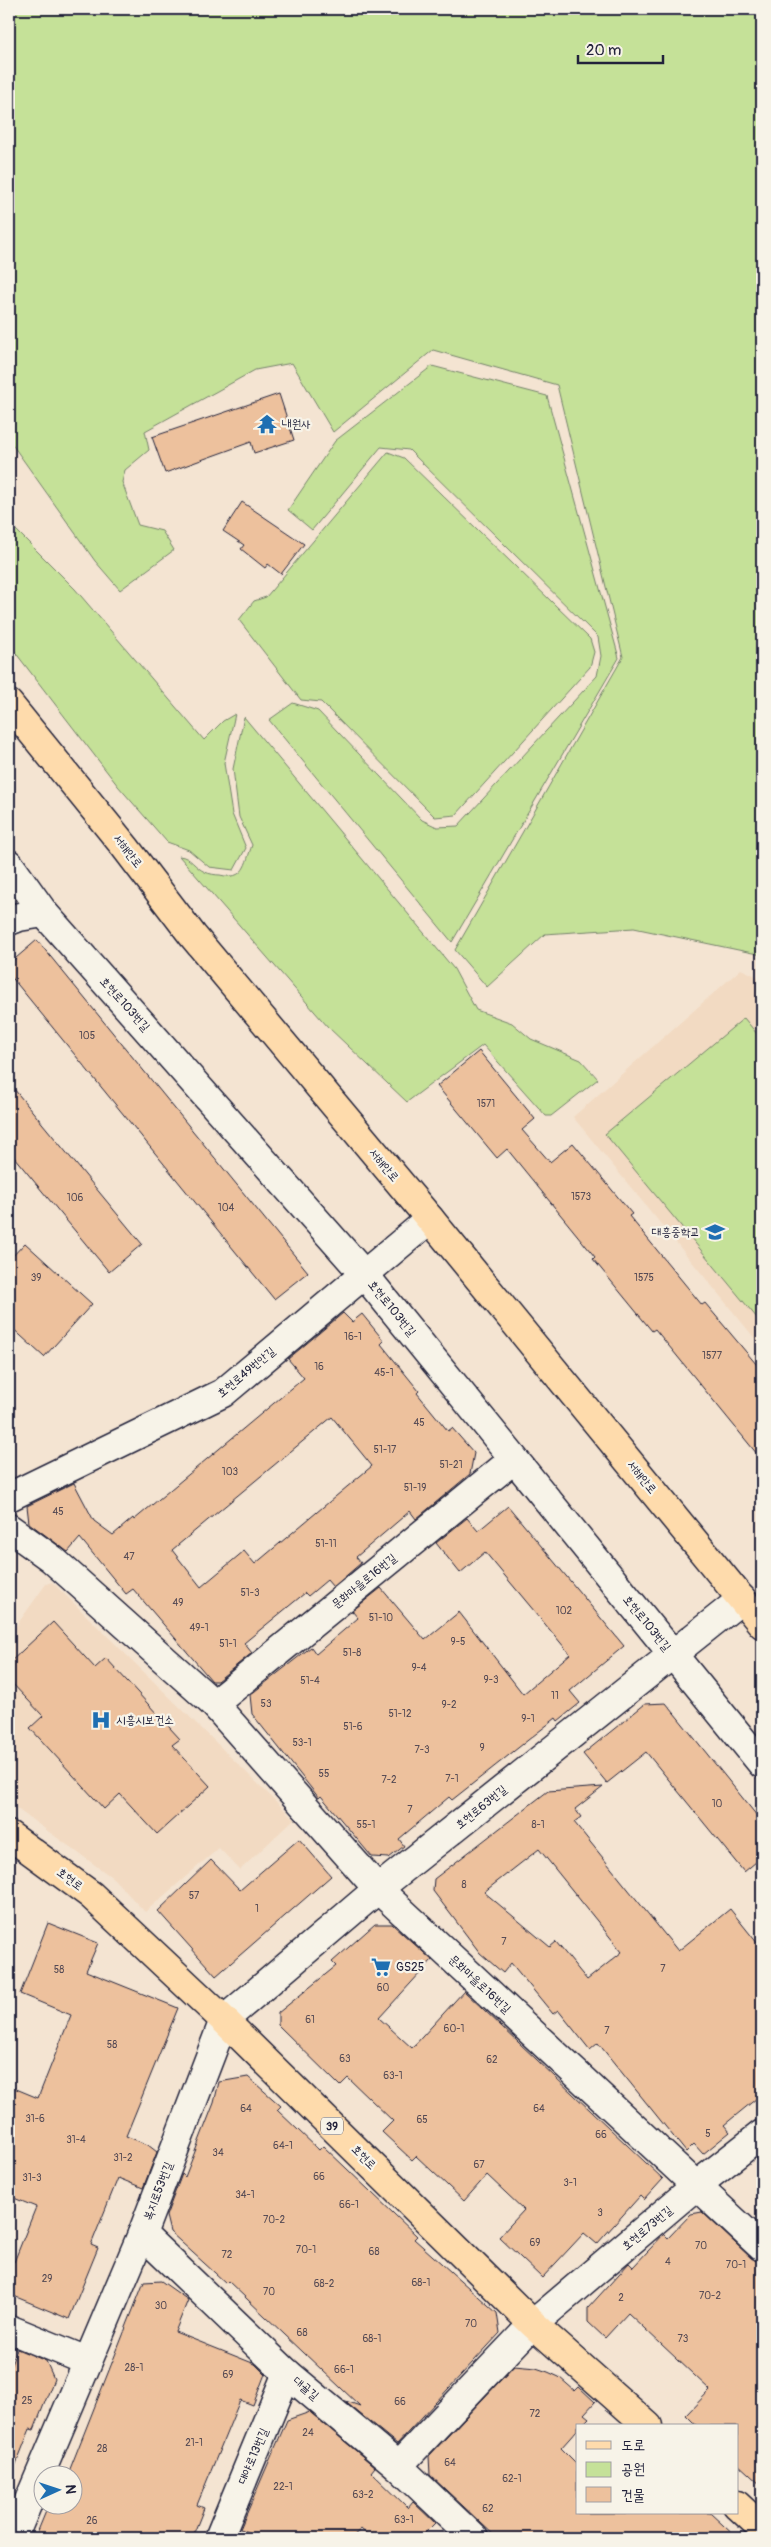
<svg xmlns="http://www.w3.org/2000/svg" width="771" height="2547" font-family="Pangolin,'Poor Story',sans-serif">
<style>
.built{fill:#f2dac2}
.green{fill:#c5e198;stroke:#74826a}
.building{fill:#edc19d;stroke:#22223b;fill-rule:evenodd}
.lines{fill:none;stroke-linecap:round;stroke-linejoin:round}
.minor-casing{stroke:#22223b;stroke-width:31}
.major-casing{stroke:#22223b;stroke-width:31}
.minor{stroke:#f7f3e8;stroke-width:28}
.major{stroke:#fedbac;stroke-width:28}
.labels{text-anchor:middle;stroke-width:4.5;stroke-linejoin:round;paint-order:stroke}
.number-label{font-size:10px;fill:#554a54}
.shield{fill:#f7f3e8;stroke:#62616f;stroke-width:1}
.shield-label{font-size:11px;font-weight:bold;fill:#22223b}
.poi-label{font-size:12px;fill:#22223b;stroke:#f7f3e8;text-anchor:start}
.street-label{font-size:12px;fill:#22223b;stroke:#f7f3e8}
</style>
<rect width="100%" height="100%" fill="#f4e4d2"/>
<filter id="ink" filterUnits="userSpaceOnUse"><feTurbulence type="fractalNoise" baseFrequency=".02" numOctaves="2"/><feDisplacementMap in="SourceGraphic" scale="10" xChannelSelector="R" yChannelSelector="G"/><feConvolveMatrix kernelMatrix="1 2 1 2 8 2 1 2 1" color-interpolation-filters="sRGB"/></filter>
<g filter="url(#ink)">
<g class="built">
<path d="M741 969 762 979V1347L573 1117Z"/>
<path d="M52 1582 294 1819 240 1870 219 1848 145 1912 113 1878 9 1803V1636L46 1584Z"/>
</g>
<g class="green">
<path d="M9 9H762V955L634 928 545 934 487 987 455 950 623 657 557 385 433 350 333 432 292 363 255 370 145 431 149 450 125 470 122 482 138 525 162 531 174 550 120 590 95 561 9 440Z"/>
<path d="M432 366 547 396 619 658 452 942 269 720 293 703 318 711 422 820 437 827 458 826 597 676 601 656 598 637 409 450 381 447 312 530 288 510 335 441Z"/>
<path d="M388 452 404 458 590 639 594 652 590 667 456 815 435 817 321 702 301 700 239 620 254 601 266 597Z"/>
<path d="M9 523 75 589 204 740 223 721 235 714 224 763 232 814 246 848 234 870 209 867 189 850 167 842 118 786 18 656 9 641Z"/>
<path d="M244 717 454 969 476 1010 512 1023 531 1039 581 1060 598 1079 551 1116H546L483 1045 407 1102 328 1027 179 856C191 857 194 867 205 872 209 874 216 875 220 875 245 881 245 864 252 845L239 817 233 769Z"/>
<path d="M744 1018 762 1040V1324L605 1134Z"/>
</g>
<g class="building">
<path d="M279 394 294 440 254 453 251 442 165 473 152 437Z"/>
<path d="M242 502 304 544 281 574 268 564 265 568 241 549 244 545 223 531Z"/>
<path d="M37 940 308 1272 274 1299 9 974V964Z"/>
<path d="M479 1051 535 1119 522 1130 550 1162 573 1143 632 1214 629 1216 702 1305 705 1303 762 1371V1460L655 1329 652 1331 593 1259 595 1257 507 1149 497 1158 437 1086Z"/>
<path d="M9 1083 142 1244 109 1272 9 1151Z"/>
<path d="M25 1243 92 1304 44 1357 9 1325V1260Z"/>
<path d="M343 1313 352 1322 362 1314 384 1341 381 1344 419 1391 417 1393 448 1431 452 1428 474 1453 470 1474 416 1519 410 1511 356 1557 361 1563 333 1587 327 1580 308 1596 305 1593 244 1643 252 1653 217 1681H212L133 1589 126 1594 80 1538 68 1552 29 1523 27 1506 74 1483 94 1521 113 1535 133 1518 134 1520 304 1378 288 1359ZM332 1417 372 1466 255 1564 244 1551 201 1587 172 1550Z"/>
<path d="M508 1506 624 1646 570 1691 580 1703 558 1721 556 1718 452 1800 449 1797 399 1839 404 1846 389 1858 372 1857 321 1796 319 1798 252 1714 250 1695 311 1647 316 1654 358 1618 352 1611 381 1588 425 1640 459 1612 523 1694 570 1654 485 1552 460 1573 436 1543 467 1518 478 1531Z"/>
<path d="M53 1622 95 1668 106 1658 180 1739 172 1745 210 1786 157 1834 120 1794 104 1809 30 1728 43 1716 9 1680V1663Z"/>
<path d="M666 1703 762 1822V1857L744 1872 646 1752 607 1783 583 1754 645 1704Z"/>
<path d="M603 1787 575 1809 581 1817 574 1822 678 1951 730 1909 762 1949V2094L724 2125 730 2132 703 2154 694 2144 686 2152 598 2043 590 2050 558 2010 553 2014 511 1963 503 1973 480 1953 433 1891 434 1879 548 1791ZM539 1849 622 1952 587 1980 556 1942 550 1947 484 1892Z"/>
<path d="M299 1839 331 1876 216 1976 158 1911 211 1860 240 1890Z"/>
<path d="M48 1923 98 1943 86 1971 178 2008 126 2136 148 2145 157 2152 143 2188 118 2178 91 2245 98 2248 69 2319 9 2294V2260L14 2262 36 2207 9 2196V2086L38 2098 71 2015 20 1994Z"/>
<path d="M375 1924H392L432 1960 379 2018 412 2048 464 1991 663 2179 644 2200 640 2196 597 2244 584 2233 542 2278 499 2237 524 2210 487 2175 464 2201 416 2156 412 2160 382 2132 393 2121 348 2078 340 2086 278 2025V2013L336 1966 332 1962Z"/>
<path d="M248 2077 281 2106 277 2110 319 2150 323 2146 417 2236 414 2239 497 2313 500 2333 397 2444 343 2400 360 2406 228 2281 226 2283 170 2232 166 2216 182 2174 185 2177 214 2103 219 2082Z"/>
<path d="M702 2212 751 2258 762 2264V2486L737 2463V2426H697L686 2415 710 2390 628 2313 605 2338 588 2322V2308L629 2263 633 2267 664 2234 668 2238 691 2214Z"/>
<path d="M161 2281 188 2300 175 2332 255 2364 265 2374 253 2405 240 2400 197 2505 204 2508 192 2538H35L49 2504H72V2474H68L144 2282Z"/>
<path d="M17 2349 46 2361 54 2379 34 2430 30 2429 10 2479 9 2370Z"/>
<path d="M514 2366 536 2368 548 2372 559 2377 575 2391 579 2387 595 2402 584 2414 589 2418 581 2426H577V2430L561 2448 577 2464V2513H710L737 2538H497L430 2475 429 2456Z"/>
<path d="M310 2412 375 2467 371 2472 408 2508 413 2502 435 2523 420 2538H371L361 2529 351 2538H261L240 2529 287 2420Z"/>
</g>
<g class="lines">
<defs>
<g id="minor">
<path d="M9 864 44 913 363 1273 762 1764"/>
<path d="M9 921 19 917 44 913"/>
<path d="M9 1497 223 1393 430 1219"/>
<path d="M9 1528 52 1559 214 1704 378 1889 762 2247"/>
<path d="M214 1704 514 1459"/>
<path d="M142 2234 287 2373 398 2466 474 2538"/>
<path d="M9 2329 87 2361"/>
<path d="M398 2466 533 2324 697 2185 762 2134"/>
<path d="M13 2538 142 2234 224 2020 378 1889 742 1599"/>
<path d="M219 2538 287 2373"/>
</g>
<g id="major">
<path d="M9 704 125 847 193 936 430 1219 762 1624"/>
<path d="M9 1835 91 1895 224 2020 533 2324 648 2426"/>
<path d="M737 2505 762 2528"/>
</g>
</defs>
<use href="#minor" class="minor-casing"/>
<use href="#major" class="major-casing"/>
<use href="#minor" class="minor"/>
<use href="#major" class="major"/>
</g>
</g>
<defs>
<symbol id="temple-bare" viewBox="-9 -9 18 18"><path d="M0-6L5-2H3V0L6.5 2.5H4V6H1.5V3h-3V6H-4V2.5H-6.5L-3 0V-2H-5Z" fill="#1f6fb2" stroke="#f7f3e8" stroke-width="2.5" paint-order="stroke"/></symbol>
<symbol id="school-bare" viewBox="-9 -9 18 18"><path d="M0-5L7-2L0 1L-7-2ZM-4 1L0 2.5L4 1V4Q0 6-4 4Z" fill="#1f6fb2" stroke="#f7f3e8" stroke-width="2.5" paint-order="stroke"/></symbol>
<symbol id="hospital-bare" viewBox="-9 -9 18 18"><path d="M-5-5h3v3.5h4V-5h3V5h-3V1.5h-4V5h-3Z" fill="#1f6fb2" stroke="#f7f3e8" stroke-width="2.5" paint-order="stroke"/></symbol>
<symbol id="supermarket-bare" viewBox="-9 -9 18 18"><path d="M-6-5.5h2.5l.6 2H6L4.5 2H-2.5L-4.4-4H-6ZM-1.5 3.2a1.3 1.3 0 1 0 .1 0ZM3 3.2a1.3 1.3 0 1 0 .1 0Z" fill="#1f6fb2" stroke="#f7f3e8" stroke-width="2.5" paint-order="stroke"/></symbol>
</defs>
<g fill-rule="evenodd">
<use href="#temple-bare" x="253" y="410" width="28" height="28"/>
<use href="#school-bare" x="701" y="1218" width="28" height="28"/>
<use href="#hospital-bare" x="87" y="1706" width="28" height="28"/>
<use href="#supermarket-bare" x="367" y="1953" width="28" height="28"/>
</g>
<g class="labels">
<g class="number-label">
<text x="87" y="1039">105</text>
<text x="486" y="1107">1571</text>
<text x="581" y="1200">1573</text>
<text x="75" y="1201">106</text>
<text x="226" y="1211">104</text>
<text x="36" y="1281">39</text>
<text x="644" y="1281">1575</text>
<text x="353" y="1340">16-1</text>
<text x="712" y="1359">1577</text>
<text x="319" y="1370">16</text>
<text x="384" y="1376">45-1</text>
<text x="419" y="1426">45</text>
<text x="385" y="1453">51-17</text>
<text x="451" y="1468">51-21</text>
<text x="230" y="1475">103</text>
<text x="415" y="1491">51-19</text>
<text x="58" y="1515">45</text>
<text x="326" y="1547">51-11</text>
<text x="129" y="1560">47</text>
<text x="250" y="1596">51-3</text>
<text x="178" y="1606">49</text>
<text x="564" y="1614">102</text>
<text x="381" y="1621">51-10</text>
<text x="199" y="1631">49-1</text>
<text x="458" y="1645">9-5</text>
<text x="228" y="1647">51-1</text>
<text x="352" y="1656">51-8</text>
<text x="419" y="1671">9-4</text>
<text x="491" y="1683">9-3</text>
<text x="310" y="1684">51-4</text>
<text x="555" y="1699">11</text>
<text x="266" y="1707">53</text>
<text x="449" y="1708">9-2</text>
<text x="400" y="1717">51-12</text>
<text x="528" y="1722">9-1</text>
<text x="353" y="1730">51-6</text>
<text x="302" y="1746">53-1</text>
<text x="482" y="1751">9</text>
<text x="422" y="1753">7-3</text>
<text x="324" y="1777">55</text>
<text x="452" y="1782">7-1</text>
<text x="389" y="1783">7-2</text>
<text x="717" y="1807">10</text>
<text x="410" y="1813">7</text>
<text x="366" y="1828">55-1</text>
<text x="538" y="1828">8-1</text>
<text x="464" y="1888">8</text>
<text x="194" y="1899">57</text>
<text x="257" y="1912">1</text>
<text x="504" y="1945">7</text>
<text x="663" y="1972">7</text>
<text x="59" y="1973">58</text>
<text x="383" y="1991">60</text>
<text x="310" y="2023">61</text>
<text x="454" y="2032">60-1</text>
<text x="607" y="2034">7</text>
<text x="112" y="2048">58</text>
<text x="345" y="2062">63</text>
<text x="492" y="2063">62</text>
<text x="393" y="2079">63-1</text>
<text x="246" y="2112">64</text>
<text x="539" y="2112">64</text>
<text x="35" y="2122">31-6</text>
<text x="422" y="2123">65</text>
<text x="708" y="2137">5</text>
<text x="601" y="2138">66</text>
<text x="76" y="2143">31-4</text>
<text x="283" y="2149">64-1</text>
<text x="218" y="2156">34</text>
<text x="123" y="2161">31-2</text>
<text x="479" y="2168">67</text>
<text x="319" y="2180">66</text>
<text x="32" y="2181">31-3</text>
<text x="570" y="2186">3-1</text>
<text x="245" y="2198">34-1</text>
<text x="349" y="2208">66-1</text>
<text x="600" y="2216">3</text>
<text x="274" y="2223">70-2</text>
<text x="535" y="2246">69</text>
<text x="701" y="2249">70</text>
<text x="306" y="2253">70-1</text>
<text x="374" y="2255">68</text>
<text x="227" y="2258">72</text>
<text x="668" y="2265">4</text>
<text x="736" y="2268">70-1</text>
<text x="47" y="2282">29</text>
<text x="421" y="2286">68-1</text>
<text x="324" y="2287">68-2</text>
<text x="269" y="2295">70</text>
<text x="710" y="2299">70-2</text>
<text x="621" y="2301">2</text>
<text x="161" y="2309">30</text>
<text x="471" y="2327">70</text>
<text x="302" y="2336">68</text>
<text x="372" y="2342">68-1</text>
<text x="683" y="2342">73</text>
<text x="134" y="2371">28-1</text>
<text x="344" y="2373">66-1</text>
<text x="228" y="2378">69</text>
<text x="27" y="2404">25</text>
<text x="400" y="2405">66</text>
<text x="535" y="2417">72</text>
<text x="308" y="2436">24</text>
<text x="194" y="2446">21-1</text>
<text x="102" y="2452">28</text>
<text x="450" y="2466">64</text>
<text x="512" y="2482">62-1</text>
<text x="283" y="2490">22-1</text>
<text x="363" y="2498">63-2</text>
<text x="488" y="2512">62</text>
<text x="404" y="2523">63-1</text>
<text x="92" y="2524">26</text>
</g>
<rect class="shield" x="321" y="2117.5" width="22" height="17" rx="4"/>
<g class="shield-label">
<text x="332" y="2130">39</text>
</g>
<g class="poi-label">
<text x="282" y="428">내원사</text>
<text x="700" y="1236" text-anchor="end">대흥중학교</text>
<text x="116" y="1724">시흥시보건소</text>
<text x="396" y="1971">GS25</text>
</g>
<g class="street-label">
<text transform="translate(128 851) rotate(52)" y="4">서해안로</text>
<text transform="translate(125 1004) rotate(48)" y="4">호현로103번길</text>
<text transform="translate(384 1165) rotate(50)" y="4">서해안로</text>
<text transform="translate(392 1308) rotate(51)" y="4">호현로103번길</text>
<text transform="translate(246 1372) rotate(-40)" y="4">호현로49번안길</text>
<text transform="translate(642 1477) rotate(51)" y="4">서해안로</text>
<text transform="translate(364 1581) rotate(-39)" y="4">문화마을로16번길</text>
<text transform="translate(647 1623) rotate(51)" y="4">호현로103번길</text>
<text transform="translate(481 1807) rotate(-39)" y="4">호현로63번길</text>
<text transform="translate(70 1879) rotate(37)" y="4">호현로</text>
<text transform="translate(480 1984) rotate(43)" y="4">문화마을로16번길</text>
<text transform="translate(364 2157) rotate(45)" y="4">호현로</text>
<text transform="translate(158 2191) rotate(-69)" y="4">복지로53번길</text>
<text transform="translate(647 2228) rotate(-40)" y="4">호현로73번길</text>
<text transform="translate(306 2388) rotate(40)" y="4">대골길</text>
<text transform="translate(253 2456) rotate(-67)" y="4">대야로13번길</text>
</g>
</g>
<rect width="771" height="2547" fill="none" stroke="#f7f3e8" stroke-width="30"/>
<rect x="15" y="15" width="741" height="2517" fill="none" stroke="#22223b" stroke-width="2" filter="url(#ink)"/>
<rect x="576" y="2424" width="162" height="90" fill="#f7f3e8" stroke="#a29fa3"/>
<rect x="586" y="2441" width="25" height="8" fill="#fedbac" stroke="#a29fa3"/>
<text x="621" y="2450" font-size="15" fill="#22223b">도로</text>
<rect x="586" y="2462" width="25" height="15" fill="#c5e198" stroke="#a29fa3"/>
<text x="621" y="2474" font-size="15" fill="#22223b">공원</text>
<rect x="586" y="2487" width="25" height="15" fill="#edc19d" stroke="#a29fa3"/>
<text x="621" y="2500" font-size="15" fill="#22223b">건물</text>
<g transform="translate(58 2490) rotate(87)"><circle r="24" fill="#f7f3e8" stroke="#a29fa3"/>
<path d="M0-4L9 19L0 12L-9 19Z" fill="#1f6fb2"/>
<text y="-8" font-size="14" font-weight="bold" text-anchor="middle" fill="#22223b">N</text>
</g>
<path d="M578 55v8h85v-8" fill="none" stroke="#22223b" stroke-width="2.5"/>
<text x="586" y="55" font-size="15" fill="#22223b" stroke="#f7f3e8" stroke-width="4" paint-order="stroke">20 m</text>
</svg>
